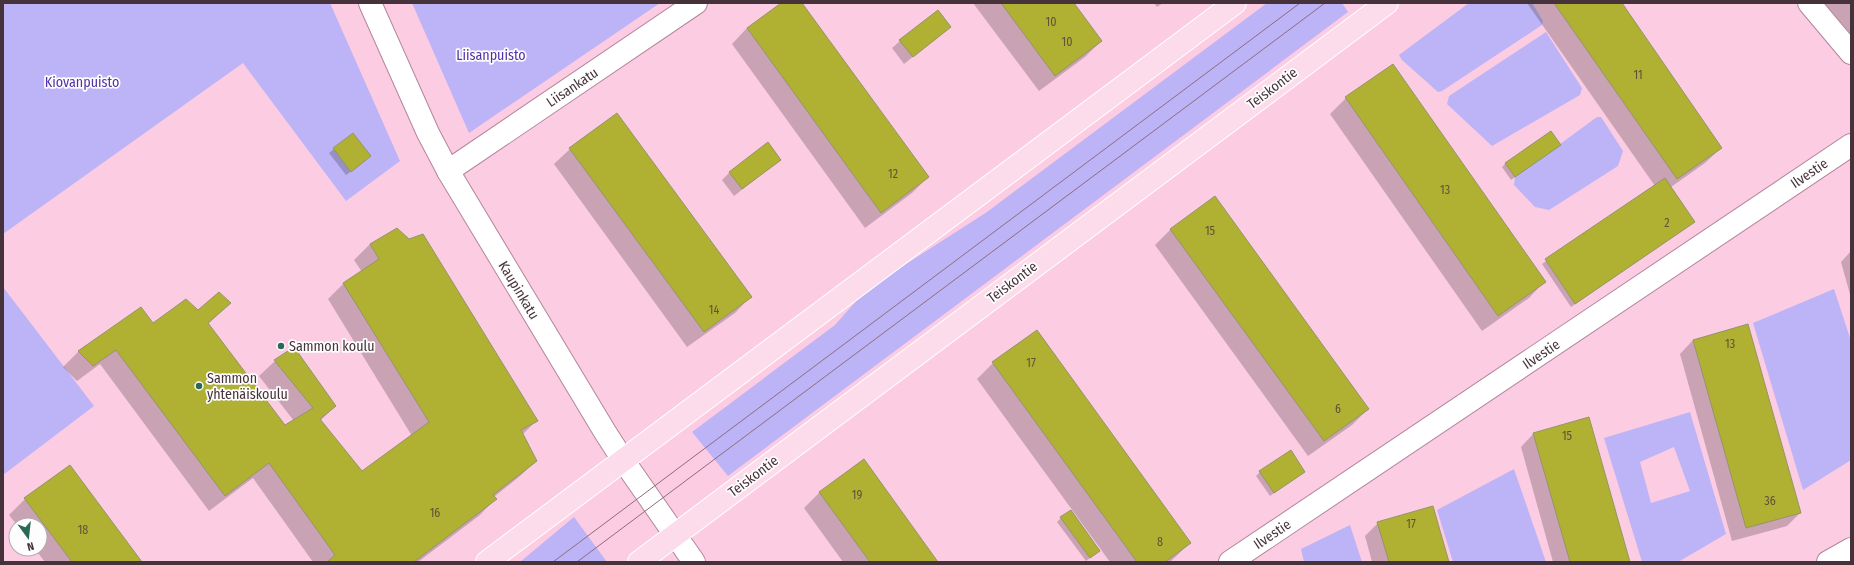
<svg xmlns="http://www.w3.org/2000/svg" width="1854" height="565" font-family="'Fira Sans Condensed',sans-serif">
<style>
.green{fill:#bcb4f7;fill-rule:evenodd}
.shadow{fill:#0003}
.building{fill:#b0b032;stroke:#94956a}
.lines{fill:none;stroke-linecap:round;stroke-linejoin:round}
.minor-casing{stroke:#b3869b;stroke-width:24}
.tertiary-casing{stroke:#b3869b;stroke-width:24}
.primary-casing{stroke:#fff;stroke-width:24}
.minor{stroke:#fff;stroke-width:22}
.tertiary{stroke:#fff;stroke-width:22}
.primary{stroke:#fcdceb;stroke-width:22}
.tram{stroke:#8c6e7b;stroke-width:1}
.poi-dot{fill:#2b6955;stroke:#fdfdfd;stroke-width:1.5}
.labels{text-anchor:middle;stroke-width:3.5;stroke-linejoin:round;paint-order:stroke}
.number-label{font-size:12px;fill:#605238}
.park-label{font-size:14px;fill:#5233a6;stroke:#fdfdfd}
.street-label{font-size:14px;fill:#45323a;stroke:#fdfdfd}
.poi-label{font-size:14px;fill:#45323a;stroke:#fdfdfd;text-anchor:start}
</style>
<rect width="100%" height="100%" fill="#fccce2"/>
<g class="green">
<path d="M3 3H330L400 161 346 201 243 63 3 234Z"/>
<path d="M412 3H660L469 133Z"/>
<path d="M1267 3H1342L1348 12 728 476 692 432 835 325 865 291 875 284 987 212Z"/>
<path d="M1469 3H1532L1543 21 1542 25 1442 91 1438 92 1402 60 1399 55Z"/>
<path d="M1546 32 1582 88 1580 95 1492 146 1447 104 1449 96Z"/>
<path d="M1597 117H1601L1623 151 1618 166 1549 210 1535 207 1514 185 1515 177Z"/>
<path d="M3 287 94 406 3 475Z"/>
<path d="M1834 289 1851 341V460L1803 490 1753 323Z"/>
<path d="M1690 412 1726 534 1678 562H1642L1604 438ZM1674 447 1690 491 1651 503 1640 462Z"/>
<path d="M1514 469 1546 562H1453L1437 510Z"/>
<path d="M574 517 607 562H520Z"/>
<path d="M1350 525 1362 562H1304L1301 549Z"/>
</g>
<g class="shadow">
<path d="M782 3H801L928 177 912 193 865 228 732 44 747 28Z"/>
<path d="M973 3H1073L1101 41 1085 57 1039 91Z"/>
<path d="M1154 3H1163L1157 7Z"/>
<path d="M1527 3H1620L1721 148 1705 163 1671 187 1694 222 1571 307 1542 264 1655 186Z"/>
<path d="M1817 3H1851V37Z"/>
<path d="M950 27 904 64 892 48 900 41Z"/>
<path d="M1393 65 1544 282 1529 298 1482 331 1330 114 1346 98Z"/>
<path d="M353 134 366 160 346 175 329 153Z"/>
<path d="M570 149 750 297 735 313 687 347 554 164Z"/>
<path d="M1555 149 1511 180 1502 167 1506 163Z"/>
<path d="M780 160 734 196 722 180 730 172Z"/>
<path d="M397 229 537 420 522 435 536 461 520 476 494 497 495 499 480 515 418 562H313L253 478 209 511 100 364 77 381 63 367 78 352 141 308 153 324 230 303 208 324 285 426 294 421 259 376 275 361 335 406 320 421 362 472 412 436 328 299 343 284 362 272 354 260 370 244Z"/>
<path d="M1171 229 1368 409 1352 425 1308 456 1155 245Z"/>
<path d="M1851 251V298L1841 262Z"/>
<path d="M1747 325 1800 513 1787 526 1732 541 1680 354 1693 340Z"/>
<path d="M993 363 1190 543 1170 562H1110L977 379Z"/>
<path d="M1534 433 1629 562H1553L1521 447Z"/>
<path d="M1304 471 1270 496 1256 476 1260 472Z"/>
<path d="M820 492 937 562H843L804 508Z"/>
<path d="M25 499 141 562H45L35 549H40V525H17L9 515Z"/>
<path d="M1061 518 1099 551 1086 561 1057 522Z"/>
<path d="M1378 523 1448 562H1372L1365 536Z"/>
</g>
<g class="building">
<path d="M781 3H802L929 177 881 213 747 28Z"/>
<path d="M1001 3H1074L1102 41 1055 76Z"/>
<path d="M1554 3H1622L1722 148 1677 179Z"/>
<path d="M938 10 951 27 913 57 899 40Z"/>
<path d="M1393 64 1546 282 1498 316 1345 97Z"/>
<path d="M617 113 752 297 704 332 569 148Z"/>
<path d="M1551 131 1561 145 1515 177 1505 163Z"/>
<path d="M353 133 371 156 351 172 333 148Z"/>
<path d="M768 142 781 160 742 189 729 172Z"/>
<path d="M1665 178 1695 222 1575 304 1545 259Z"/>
<path d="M1215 196 1369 409 1324 441 1170 229Z"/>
<path d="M397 228 409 239 423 234 538 421 521 430 537 461 493 495 497 499 414 562H327L335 555 269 463 225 496 116 350 93 366 78 351 141 307 153 323 186 299 198 310 219 292 231 303 208 323 285 425 313 408 274 360 294 347 336 406 320 419 362 471 429 422 343 283 379 259 370 244Z"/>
<path d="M1748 324 1801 513 1746 528 1693 340Z"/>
<path d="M1037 330 1191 543 1165 562H1137L992 362Z"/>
<path d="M1589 417 1630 562H1570L1533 433Z"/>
<path d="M1291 450 1305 472 1274 493 1259 471Z"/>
<path d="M864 459 938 562H870L819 492Z"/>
<path d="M70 465 142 562H72L24 498Z"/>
<path d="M1433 506 1449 562H1389L1377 522Z"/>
<path d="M1071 510 1100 551 1090 558 1060 517Z"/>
</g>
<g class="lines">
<defs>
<g id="minor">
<path d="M1809 3 1851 53"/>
<path d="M448 171 696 3"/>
<path d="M623 460 694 562"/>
<path d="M1230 562 1851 145"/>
<path d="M1828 562 1851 549"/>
</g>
<path id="tertiary" d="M370 3 428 133 448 171 605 432 623 460"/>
<g id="primary">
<path d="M487 562 1235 3"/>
<path d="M639 562 1387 3"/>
</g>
</defs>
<use href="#minor" class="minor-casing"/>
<use href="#tertiary" class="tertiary-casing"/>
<use href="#primary" class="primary-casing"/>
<use href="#minor" class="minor"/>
<use href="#tertiary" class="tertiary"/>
<use href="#primary" class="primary"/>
<g class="tram">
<path d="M553 562 1300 3"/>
<path d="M577 562 1325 3"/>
</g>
</g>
<g class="poi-dot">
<circle cx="281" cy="346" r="4"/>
<circle cx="199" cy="386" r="4"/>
</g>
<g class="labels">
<g class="number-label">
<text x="1051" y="26">10</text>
<text x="1067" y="46">10</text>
<text x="1638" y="79">11</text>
<text x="893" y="178">12</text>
<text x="1445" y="194">13</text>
<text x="1667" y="227">2</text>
<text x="1210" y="235">15</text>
<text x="714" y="314">14</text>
<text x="1730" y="348">13</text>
<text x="1031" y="367">17</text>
<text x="1338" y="413">6</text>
<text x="1567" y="440">15</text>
<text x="857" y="499">19</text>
<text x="1770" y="505">36</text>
<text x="435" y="517">16</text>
<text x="1411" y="528">17</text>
<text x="83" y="534">18</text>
<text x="1160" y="546">8</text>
</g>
<g class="park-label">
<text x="491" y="60">Liisanpuisto</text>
<text x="82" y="87">Kiovanpuisto</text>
</g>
<g class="street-label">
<text transform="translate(572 87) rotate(-34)" y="5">Liisankatu</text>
<text transform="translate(1272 88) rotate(-37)" y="5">Teiskontie</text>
<text transform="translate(1809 173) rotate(-34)" y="5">Ilvestie</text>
<text transform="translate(1012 282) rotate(-37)" y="5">Teiskontie</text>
<text transform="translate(519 290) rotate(59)" y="5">Kaupinkatu</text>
<text transform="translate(1541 354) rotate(-34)" y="5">Ilvestie</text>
<text transform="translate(753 476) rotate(-37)" y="5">Teiskontie</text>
<text transform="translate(1272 534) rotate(-34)" y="5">Ilvestie</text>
</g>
<g class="poi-label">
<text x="289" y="351">Sammon koulu</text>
<text x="207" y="383">Sammon<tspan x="207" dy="16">yhtenäiskoulu</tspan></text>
</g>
</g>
<rect width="1854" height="565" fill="none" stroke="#45323a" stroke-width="8"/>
<g transform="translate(28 537) rotate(165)"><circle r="19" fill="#fdfdfd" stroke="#b3acaf"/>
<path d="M0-3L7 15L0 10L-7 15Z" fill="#2b6955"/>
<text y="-6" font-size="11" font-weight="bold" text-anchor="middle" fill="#45323a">N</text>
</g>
</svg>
